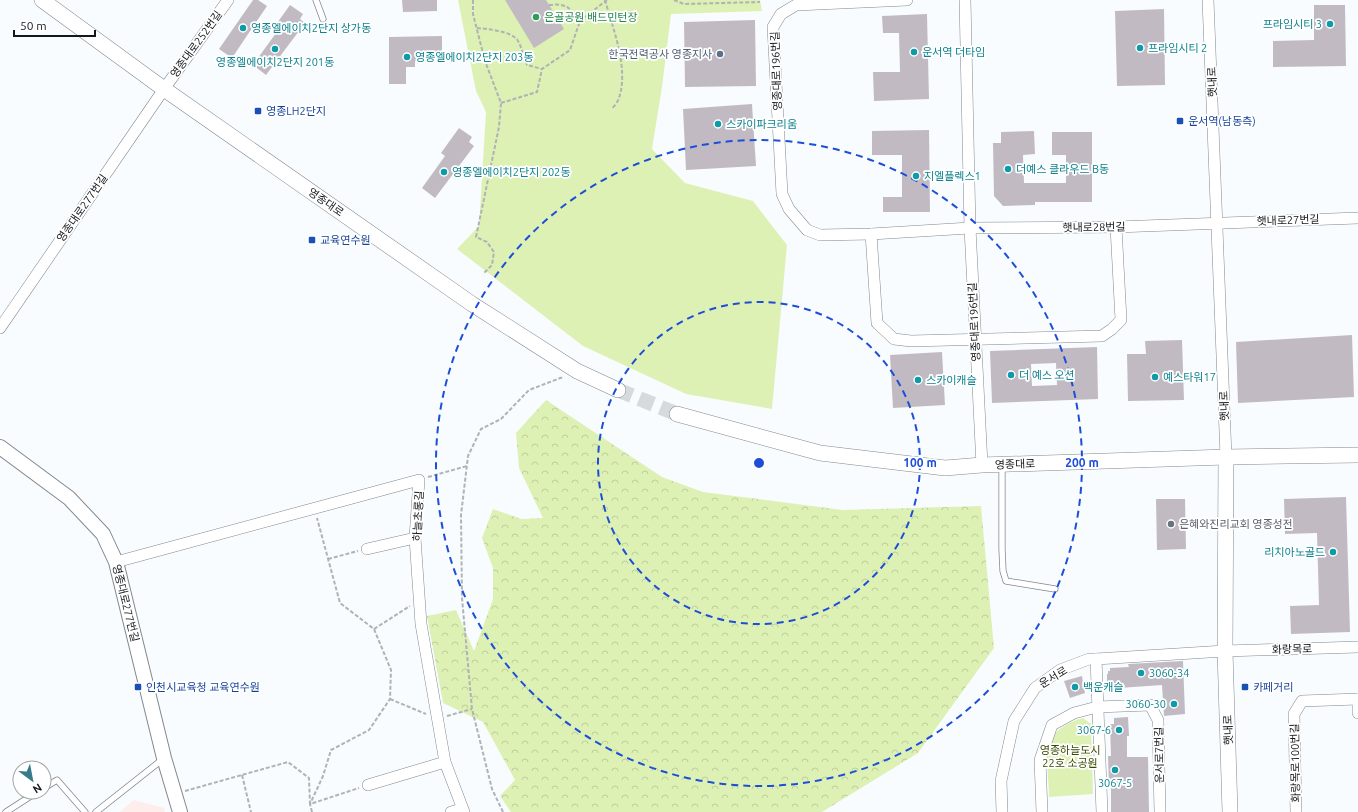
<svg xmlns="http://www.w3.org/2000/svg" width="1358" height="812" font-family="Ubuntu,'Noto Sans KR',sans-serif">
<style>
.education{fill:#fdedeb}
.green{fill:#def1b4}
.forest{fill:url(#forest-crowns)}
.building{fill:#c2bac2;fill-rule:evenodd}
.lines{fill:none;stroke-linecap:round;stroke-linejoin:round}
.secondary-tunnel{stroke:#d6dadd;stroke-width:15;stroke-dasharray:15 8;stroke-linecap:butt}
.service-casing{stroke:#808990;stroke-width:7}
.minor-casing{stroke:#808990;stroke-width:12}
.tertiary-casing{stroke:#808990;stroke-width:16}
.secondary-casing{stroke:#808990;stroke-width:16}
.path{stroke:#afb3b5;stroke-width:2;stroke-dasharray:4 2;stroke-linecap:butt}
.service{stroke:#fff;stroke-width:5.5}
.minor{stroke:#fff;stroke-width:11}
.tertiary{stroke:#fff;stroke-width:14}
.secondary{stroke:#fff;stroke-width:15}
.ring{fill:none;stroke:#1d4ed8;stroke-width:2;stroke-dasharray:7 5}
.leisure-dot{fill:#2e9e5b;stroke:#fff;stroke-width:1.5}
.culture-dot{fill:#0f9aa8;stroke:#fff;stroke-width:1.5}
.service-dot{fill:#5c6f8a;stroke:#fff;stroke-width:1.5}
.transit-dot{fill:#1a4fb4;stroke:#fff;stroke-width:1.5}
.worship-dot{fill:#6b7280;stroke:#fff;stroke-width:1.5}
.labels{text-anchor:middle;stroke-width:3.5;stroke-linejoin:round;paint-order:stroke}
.leisure-label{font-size:11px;fill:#27864d;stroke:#fff;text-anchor:start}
.culture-label{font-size:11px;fill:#0d838f;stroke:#fff;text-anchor:start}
.street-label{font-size:11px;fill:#14181a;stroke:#fff}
.service-label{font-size:11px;fill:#4e5e75;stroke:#fff;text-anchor:end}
.transit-label{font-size:11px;fill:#164399;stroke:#fff;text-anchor:start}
.worship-label{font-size:11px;fill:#5b616d;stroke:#fff;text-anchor:start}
.park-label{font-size:11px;fill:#394800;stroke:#fff}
.centre{fill:#1d4ed8;stroke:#fff;stroke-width:2}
.ring-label{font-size:12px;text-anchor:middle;font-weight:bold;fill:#1d4ed8;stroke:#fff;stroke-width:3.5;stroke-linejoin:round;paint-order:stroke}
</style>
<defs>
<pattern id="forest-crowns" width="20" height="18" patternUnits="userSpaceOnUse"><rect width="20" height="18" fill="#def1b4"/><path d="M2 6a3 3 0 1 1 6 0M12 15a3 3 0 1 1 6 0" fill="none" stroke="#bece9a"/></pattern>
</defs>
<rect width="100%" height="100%" fill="#f8fcff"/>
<path class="education" d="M134 800 164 808 165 812H120Z"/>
<g class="green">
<path d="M458 0H760L762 11 671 14 662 87 652 149 685 183 753 201 787 245 772 409 686 394 583 346 457 249 479 226 486 112 476 91Z"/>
<path d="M1083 718 1091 724 1093 794 1049 797C1049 784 1045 752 1050 741 1055 729 1071 721 1083 718Z"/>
</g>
<path class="forest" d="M546 400 662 477 703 492 843 510 981 506 994 648 918 753 822 812H511L500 796 515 780 483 722 443 703 427 616 456 610 474 651 493 599V568L482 538 493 509 521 519 543 518 519 468 516 433Z"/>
<g class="building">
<path d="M253 0H258L267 6 232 58 219 49Z"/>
<path d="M402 0H437V11L403 12Z"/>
<path d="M505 0H546L564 29 534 48Z"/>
<path d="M290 5 303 14 300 19 305 23 266 75 253 65 276 33 272 30Z"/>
<path d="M1314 5H1345L1346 66 1273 67V41L1314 40Z"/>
<path d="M1164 9 1165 85 1117 86 1115 11Z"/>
<path d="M927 14 929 99 874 101 873 72H900L899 33H883L882 16Z"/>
<path d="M755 20 756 86 685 87 684 22Z"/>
<path d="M442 36V53H424V60L415 61V67H406V84H389V37Z"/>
<path d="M752 104 756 166 686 170 683 109Z"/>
<path d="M459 128 472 137 469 142 474 146 435 198 422 188 445 156 441 153Z"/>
<path d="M929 130 930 212H883V197H902V155H872V131Z"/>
<path d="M1034 131 1035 154 1023 155 1024 183H1066V155H1052V132H1092V202H1035V205L1003 206 994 196 993 143H1001V132Z"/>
<path d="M1352 335 1354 397 1238 403 1236 342Z"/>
<path d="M1182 340 1184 400 1128 401 1127 354H1146L1145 341Z"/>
<path d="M1097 347 1098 399 992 403 990 351ZM1056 363 1057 385 1032 386 1031 364Z"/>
<path d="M942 352 945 405 893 408 890 355Z"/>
<path d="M1346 497 1350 632 1291 634 1290 606 1319 605 1317 533 1285 534 1284 499Z"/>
<path d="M1156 499H1185L1186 549 1157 550Z"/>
<path d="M1183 661 1185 714 1164 716 1162 685 1119 688V689H1109V688H1107V674H1108V671H1110V668L1129 667 1128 664Z"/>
<path d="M1082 676 1085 693 1070 698 1064 681Z"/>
<path d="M1128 717 1129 736H1127V757H1148L1149 812H1111V785H1109L1108 756H1111L1110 724H1114V718Z"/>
</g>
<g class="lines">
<path class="secondary-tunnel" d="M618 390 677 414"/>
<defs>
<g id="service">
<path d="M316 0 323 19"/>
<path d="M1002 466V549L1003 571 1006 581 1055 589"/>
<path d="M44 788 57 780 85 812"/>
<path d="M6 812 37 792"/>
<path d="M96 812 163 759"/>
</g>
<g id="minor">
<path d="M907 0 796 5 781 14 773 27 782 194 789 209 807 230 820 235 871 234 970 228 1116 227 1358 218"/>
<path d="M965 0 970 228 982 465"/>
<path d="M1208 0 1226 457"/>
<path d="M871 234 877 323 894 339 911 341 1102 336 1112 329 1121 320 1116 227"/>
<path d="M0 328 164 89 228 0"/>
<path d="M367 549 415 538"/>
<path d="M116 562 419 480 415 538 421 624 445 762 464 812"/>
<path d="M1096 659 1102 812"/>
<path d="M1358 699V713"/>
<path d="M368 785 445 762"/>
<path d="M451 812 462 809"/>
<path d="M1002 812 1001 781 1014 721 1035 688 1060 670 1089 659H1096L1225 651 1358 647"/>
<path d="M1042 812 1040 760 1052 725 1074 713 1097 707 1150 705 1158 720 1160 812"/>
<path d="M1296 812 1294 714 1302 701 1358 699"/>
</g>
<path id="tertiary" d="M0 447 69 498 103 534 116 562 164 758 180 812"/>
<g id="secondary">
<path d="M42 0 164 89 472 304 577 371 618 390"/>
<path d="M677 414 820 453 945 468 982 465 1226 457 1358 455"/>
<path d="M1226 457 1225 651 1230 812"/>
</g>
</defs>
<use href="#service" class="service-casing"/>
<use href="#minor" class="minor-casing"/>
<use href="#tertiary" class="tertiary-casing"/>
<use href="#secondary" class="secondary-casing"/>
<g class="path">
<path d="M473 0V14L485 61 501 103 499 127 476 237 487 242 494 252 492 265 483 274"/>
<path d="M605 0C613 29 629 68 619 98 618 102 614 106 612 109"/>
<path d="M674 0 684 4 760 2"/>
<path d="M549 5C567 3 570 8 580 21"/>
<path d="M477 28C487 29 513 31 518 41 522 48 524 57 527 65L542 69"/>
<path d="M501 103 537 92 542 69 570 50 580 21 607 0"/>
<path d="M428 477 467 466"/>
<path d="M328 559 358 551"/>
<path d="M374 629 410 606"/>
<path d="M390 699 426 714"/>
<path d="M447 716 472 709"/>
<path d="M242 775 251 812"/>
<path d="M185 791 288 762 309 778 310 804 359 788"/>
<path d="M312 812 310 804 323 776 331 750 369 730 390 699 391 670 374 629 340 603 317 518"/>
<path d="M503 812 492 789 472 709 462 598 461 515 468 456 481 429 501 419 529 390 563 377"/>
</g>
<use href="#service" class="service"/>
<use href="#minor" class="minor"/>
<use href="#tertiary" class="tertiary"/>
<use href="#secondary" class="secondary"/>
</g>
<g class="ring">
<circle cx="759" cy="463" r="161"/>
<circle cx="759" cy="463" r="323"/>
</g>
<circle class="leisure-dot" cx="536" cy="17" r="4"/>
<g class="culture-dot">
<circle cx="1330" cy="24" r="4"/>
<circle cx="243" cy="28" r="4"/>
<circle cx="1140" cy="48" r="4"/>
<circle cx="275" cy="49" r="4"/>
<circle cx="914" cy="52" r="4"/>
<circle cx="407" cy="57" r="4"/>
<circle cx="718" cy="124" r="4"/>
<circle cx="1008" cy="169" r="4"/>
<circle cx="444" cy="172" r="4"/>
<circle cx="916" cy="176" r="4"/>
<circle cx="1011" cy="375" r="4"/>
<circle cx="1155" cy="377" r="4"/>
<circle cx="918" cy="380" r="4"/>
<circle cx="1333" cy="552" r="4"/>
<circle cx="1141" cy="673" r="4"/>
<circle cx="1075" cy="687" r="4"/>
<circle cx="1174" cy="704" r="4"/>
<circle cx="1119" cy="730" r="4"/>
<circle cx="1115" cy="770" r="4"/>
</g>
<circle class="service-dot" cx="720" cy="54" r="4"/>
<g class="transit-dot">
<rect x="254" y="107" width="8" height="8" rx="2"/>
<rect x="1176" y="117" width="8" height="8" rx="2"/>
<rect x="308" y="236" width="8" height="8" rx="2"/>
<rect x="134" y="683" width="8" height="8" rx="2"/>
<rect x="1241" y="683" width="8" height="8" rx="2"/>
</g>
<circle class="worship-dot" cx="1171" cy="524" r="4"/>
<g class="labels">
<g class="leisure-label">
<text x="544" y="21">은골공원 배드민턴장</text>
</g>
<g class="culture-label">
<text x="1322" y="28" text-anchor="end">프라임시티 3</text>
<text x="251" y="32">영종엘에이치2단지 상가동</text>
<text x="1148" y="52">프라임시티 2</text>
<text x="922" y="56">운서역 더타임</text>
<text x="415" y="61">영종엘에이치2단지 203동</text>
<text x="275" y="66" text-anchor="middle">영종엘에이치2단지 201동</text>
<text x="726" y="128">스카이파크리움</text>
<text x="1016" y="173">더예스 클라우드 B동</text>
<text x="452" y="176">영종엘에이치2단지 202동</text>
<text x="924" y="180">지엘플렉스1</text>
<text x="1019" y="379">더 예스 오션</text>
<text x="1163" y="381">예스타워17</text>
<text x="926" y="384">스카이캐슬</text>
<text x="1325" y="556" text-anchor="end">리치아노골드</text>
<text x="1149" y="677">3060-34</text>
<text x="1083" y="691">백운캐슬</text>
<text x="1166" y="708" text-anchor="end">3060-30</text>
<text x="1111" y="734" text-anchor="end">3067-6</text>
<text x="1115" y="787" text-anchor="middle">3067-5</text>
</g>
<g class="street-label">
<text transform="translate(196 44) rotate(-54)" y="4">영종대로252번길</text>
<text transform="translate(776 71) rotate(-92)" y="4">영종대로196번길</text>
<text transform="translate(1212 82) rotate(-92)" y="4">햇내로</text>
<text transform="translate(326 202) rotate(35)" y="4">영종대로</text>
<text transform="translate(82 208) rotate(-55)" y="4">영종대로277번길</text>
<text transform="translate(1288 220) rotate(-2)" y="4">햇내로27번길</text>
<text transform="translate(1094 227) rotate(-1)" y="4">햇내로28번길</text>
<text transform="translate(974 322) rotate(-93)" y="4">영종대로196번길</text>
<text transform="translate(1224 406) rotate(-92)" y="4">햇내로</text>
<text transform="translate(1015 464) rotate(-2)" y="4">영종대로</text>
<text transform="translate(418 516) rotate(-87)" y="4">하늘초롱길</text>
<text transform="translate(126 603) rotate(76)" y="4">영종대로277번길</text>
<text transform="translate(1292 649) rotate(-2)" y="4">화랑목로</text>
<text transform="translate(1053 677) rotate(-31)" y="4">운서로</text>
<text transform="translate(1228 730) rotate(-92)" y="4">햇내로</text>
<text transform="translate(1159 755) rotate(-91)" y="4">운서로7번길</text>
<text transform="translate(1295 763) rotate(-91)" y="4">화랑목로100번길</text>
</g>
<g class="service-label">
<text x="712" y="58">한국전력공사 영종지사</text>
</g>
<g class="transit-label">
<text x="266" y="115">영종LH2단지</text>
<text x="1188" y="125">운서역(남동측)</text>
<text x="320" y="244">교육연수원</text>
<text x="146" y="691">인천시교육청 교육연수원</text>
<text x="1253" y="691">카페거리</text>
</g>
<g class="worship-label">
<text x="1179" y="528">은혜와진리교회 영종성전</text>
</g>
<g class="park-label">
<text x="1070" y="754">영종하늘도시<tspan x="1070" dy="13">22호 소공원</tspan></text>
</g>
</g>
<circle cx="759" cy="463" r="6" class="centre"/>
<g class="ring-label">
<text x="920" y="467">100 m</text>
<text x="1082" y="467">200 m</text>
</g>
<g transform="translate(32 780) rotate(148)"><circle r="19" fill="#ffffff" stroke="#a1a3a3"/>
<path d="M0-3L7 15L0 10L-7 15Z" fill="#377b8b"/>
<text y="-6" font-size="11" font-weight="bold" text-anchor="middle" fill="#14181a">N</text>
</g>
<path d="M14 30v6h81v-6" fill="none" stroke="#14181a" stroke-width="2"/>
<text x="20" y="30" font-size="12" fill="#14181a" stroke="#ffffff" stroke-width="3" paint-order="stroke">50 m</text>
</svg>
